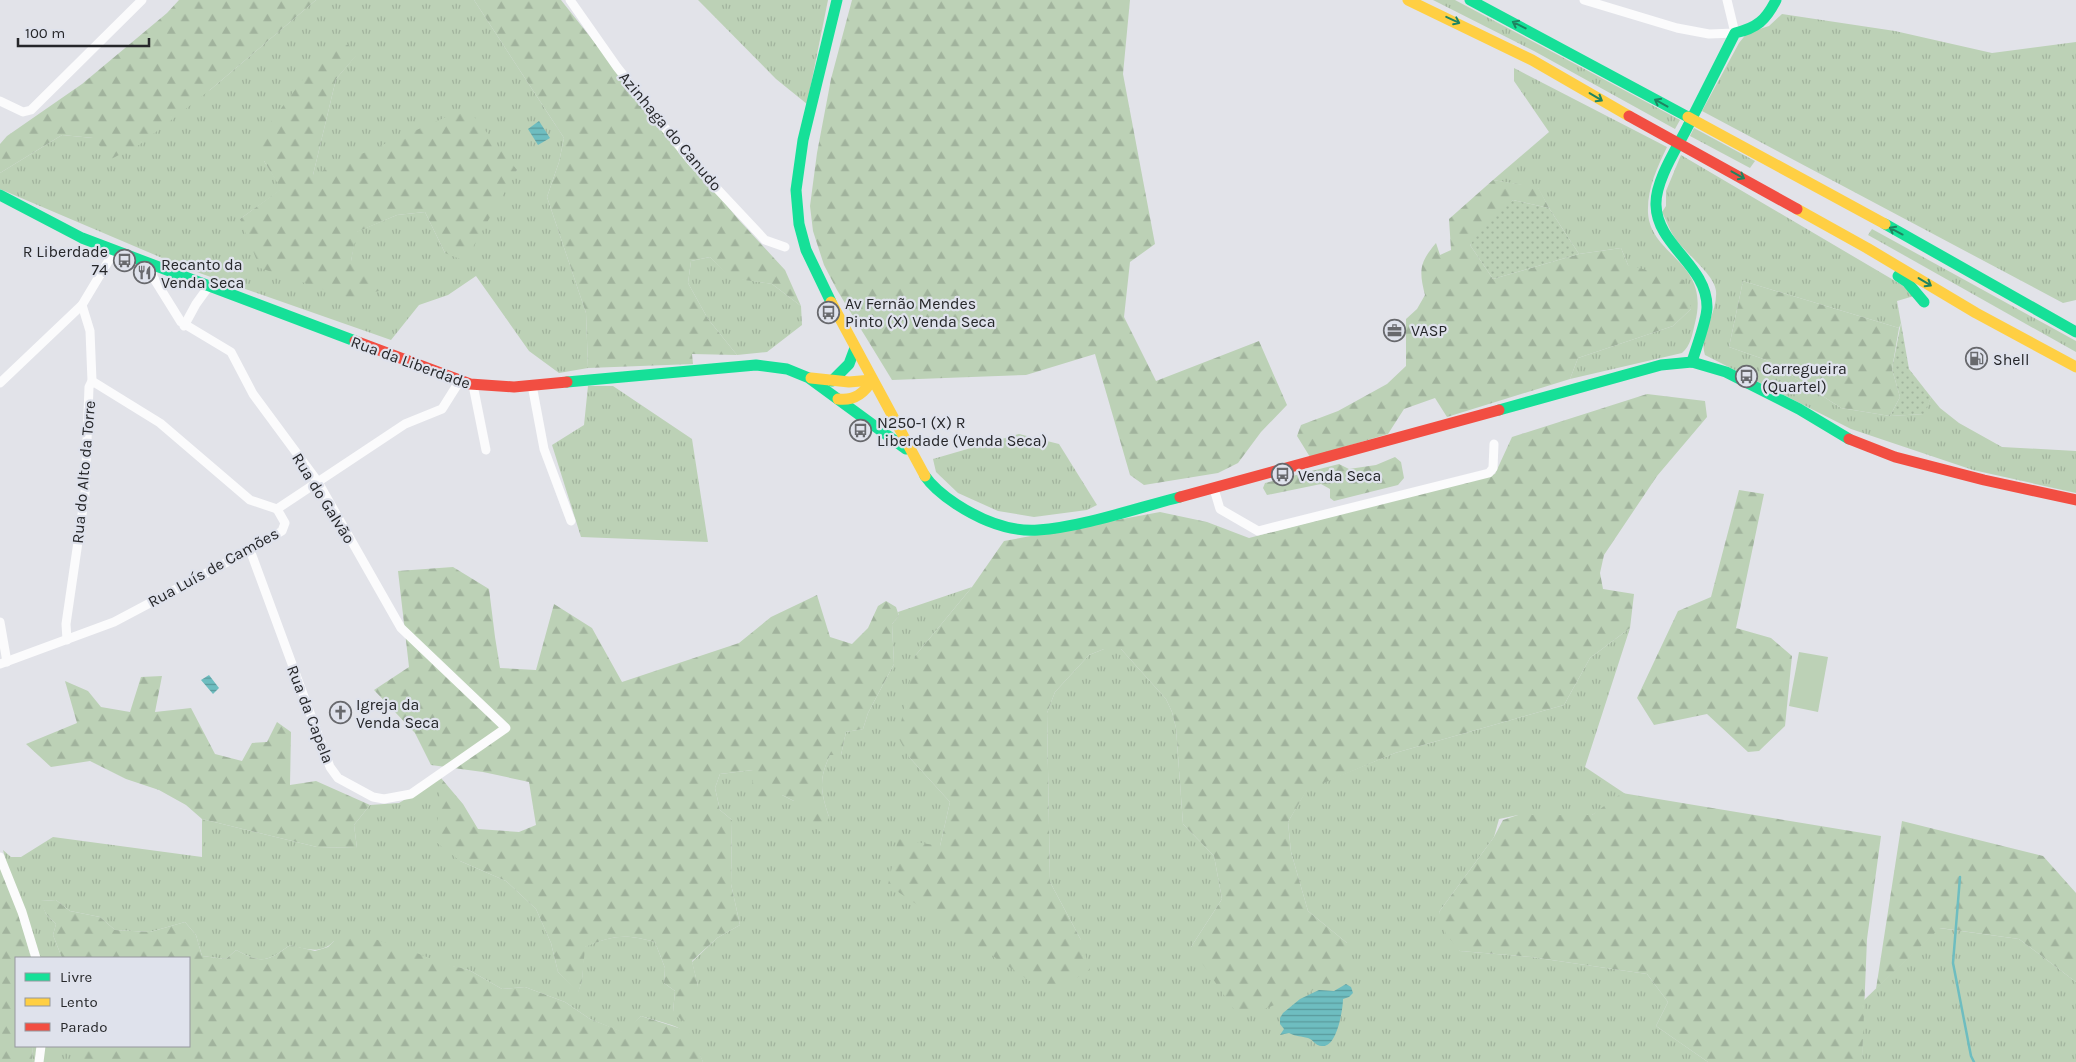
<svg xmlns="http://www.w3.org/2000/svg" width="2076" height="1062" font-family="Karla,sans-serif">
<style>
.grass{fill:url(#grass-tufts);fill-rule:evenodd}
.forest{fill:url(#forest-firs)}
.garden{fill:url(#garden-dots)}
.pitch{fill:#bcd1b6}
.water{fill:url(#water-rules)}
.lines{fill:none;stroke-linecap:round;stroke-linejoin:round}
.stream{stroke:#6ebdc0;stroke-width:2.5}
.street{stroke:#fbfbfc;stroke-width:9}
.fast{stroke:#16e098;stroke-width:11}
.slow{stroke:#ffcf43;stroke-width:11}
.jam{stroke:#f24e42;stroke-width:11}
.oneway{stroke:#1e8461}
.labels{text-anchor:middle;stroke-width:4.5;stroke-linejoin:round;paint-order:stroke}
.street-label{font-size:16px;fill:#26272a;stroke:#dfe2ec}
.poi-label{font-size:16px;fill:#26272a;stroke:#dfe2ec;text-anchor:start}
</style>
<defs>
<pattern id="grass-tufts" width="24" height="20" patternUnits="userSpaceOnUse" patternTransform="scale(1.25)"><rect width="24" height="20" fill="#bcd1b6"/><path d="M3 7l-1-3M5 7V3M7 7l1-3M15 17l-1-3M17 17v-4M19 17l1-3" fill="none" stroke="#a1b39d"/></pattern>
<pattern id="forest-firs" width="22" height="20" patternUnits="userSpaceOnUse" patternTransform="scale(1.25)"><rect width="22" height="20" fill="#bcd1b6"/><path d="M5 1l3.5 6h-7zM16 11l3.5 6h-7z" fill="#a1b39d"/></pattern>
<pattern id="garden-dots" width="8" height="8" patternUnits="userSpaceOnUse" patternTransform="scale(1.25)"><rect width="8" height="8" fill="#bcd1b6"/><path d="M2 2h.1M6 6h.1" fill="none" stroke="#a1b39d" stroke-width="1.8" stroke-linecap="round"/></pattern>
<pattern id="water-rules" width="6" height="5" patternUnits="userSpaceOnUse" patternTransform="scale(1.25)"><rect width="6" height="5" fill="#6ebdc0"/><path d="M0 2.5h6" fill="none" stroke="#5a9a9c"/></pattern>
</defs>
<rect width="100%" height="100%" fill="#e2e3e9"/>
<g class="grass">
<path d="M316 0H474L564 138 559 162 547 197 586 313 588 368 559 373 529 351 476 276 448 295 419 305 391 340 188 269 0 189V173L62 135 93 138 210 90ZM358 53 336 79 313 175 517 170 445 253 425 212 397 215 356 232 351 261 240 219 282 189 264 161Z"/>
<path d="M698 0H828L807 104 776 79Z"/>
<path d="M1433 0H1455L1680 120 1675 129 1534 51Z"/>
<path d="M1782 14 1895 31 1992 53 2076 42V300L2063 303 1702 111 1739 43 1747 33 1769 26Z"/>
<path d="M1514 68 1667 147C1657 168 1647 189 1648 213 1651 257 1711 261 1695 323 1692 335 1691 345 1682 353L1570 379 1578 358 1673 326 1691 309 1628 265 1621 248 1579 254 1549 208 1538 188 1493 180 1549 132 1514 81Z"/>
<path d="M1694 128 1755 161 1750 168 1690 136Z"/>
<path d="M1681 155 1902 285 1914 296 1897 301 1901 323 1899 328 1743 281 1729 347 1769 361 1841 408 1890 416 1924 414 1931 397 1940 408 1959 423 2002 447 2076 451V493L1973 470 1851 429 1705 355C1698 335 1718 313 1716 291 1715 276 1688 255 1678 242 1671 234 1667 222 1662 212L1666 206V191Z"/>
<path d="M1872 229 2076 341V352L1868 235Z"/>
<path d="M710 257 730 277 772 284 801 306 802 325 767 352 737 355 708 319 688 283 691 261Z"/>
<path d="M588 386H613L692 439 708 542 581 537 552 445 584 425Z"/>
<path d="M1019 434 1059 444 1097 505 1087 510 1034 517 998 511 958 493 936 472 933 459Z"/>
<path d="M972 587 915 656 909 757 950 802 940 846 1081 940 1050 882 1047 713 1055 692 1089 655 1104 649H1121L1166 699 1172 712 1176 728 1183 824 1214 856 1222 899 1191 947 1347 943 1308 911 1291 852 1288 822 1307 789 1395 753 1564 705 1590 658 1630 628 1585 767 1627 795 1592 815H1518L1499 819 1494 837 1439 912 1460 951 1531 957 1647 974 1668 1002 1656 1026 1708 1062H703C688 1023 678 1028 641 1016L624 1033 590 1019 565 1002 525 987 502 989 469 970 334 941C321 955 306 949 290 945 267 962 262 964 236 950L226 959 202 956 196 935 185 922 150 932 115 930 100 917 70 911 56 900 41 901 46 914 56 924 53 935 62 958H31L3 850 11 857H21L53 837 202 857V819L317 847 357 848 354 825 370 805 399 803 441 778 460 861 506 881 536 909 551 943 558 972 578 992 582 981 584 947C614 935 625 934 655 942L665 968 664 983 675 991 673 1012 698 986 692 962 717 938 740 925 731 884 732 820 720 810 715 788 720 774 753 770 782 795 794 801H812L829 817C821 792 818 780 830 755H841L846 732 863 729 868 713 894 664 892 624 899 616 898 612Z"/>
<path d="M1939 928 2019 939 2076 982V1062H1862L1863 1001Z"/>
<path d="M33 1046H73V1062H32Z"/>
</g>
<g class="forest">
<path d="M179 0H316L210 90 139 145 111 159 93 138 62 135 0 173V144L7 136 82 84 167 13Z"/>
<path d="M474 0H561L659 124 738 219 785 270 801 306 772 284 730 278 710 257 691 261 688 283 708 319 737 355 692 354 693 364 588 368 586 313 547 197 559 162 564 138Z"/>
<path d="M852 0H1130L1123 74 1155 244 1130 262 1124 317 1156 381 1259 341 1287 405 1261 432 1238 463 1218 473 1144 485 1130 475 1095 354 1026 375 892 380 837 290 824 265 813 231 810 206 817 153 831 79Z"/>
<path d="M331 42 348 45 358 53 336 79 313 175 467 108 517 170 465 261 445 253 425 212 397 215 357 232 351 261 383 290 349 298 260 268 240 219 281 189 264 161 255 143Z"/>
<path d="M1493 180 1538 187 1549 208 1513 200 1470 245 1493 279 1579 254 1621 248 1628 265 1684 280 1691 309 1673 326 1578 358 1570 379 1447 417 1435 398 1404 409 1388 434 1310 457 1297 436 1301 425 1338 411 1387 384 1406 366V319L1417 309 1425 295C1419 271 1419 263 1436 243L1440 255 1451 250 1449 219Z"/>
<path d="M1743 281 1899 328 1892 369 1900 397 1890 416 1841 408 1769 361 1729 347Z"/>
<path d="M1647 394 1705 401 1707 417 1657 476 1604 555 1600 573 1603 589 1634 594 1630 628 1590 658 1564 705 1395 753 1307 790 1288 822 1291 852 1308 911 1347 943 1350 967 1337 981 1264 1009 1237 1014 1191 947 1222 899 1214 856 1183 824 1176 728 1172 712 1166 699 1121 649H1104L1089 655 1055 692 1047 713 1050 882 1081 940 1090 970 1049 994 888 885 898 839 940 846 950 802 909 757 898 737 915 656 972 587 1004 541 1160 512 1207 522 1249 538 1495 474 1512 437Z"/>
<path d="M1395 457 1401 462 1404 478 1398 485 1334 501 1330 498V489L1321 484 1267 495 1263 488 1265 483 1339 464 1349 469 1376 465Z"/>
<path d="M1739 490 1764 494 1736 628 1771 638 1792 656 1785 726 1759 751 1748 752 1707 714 1654 725 1637 698 1678 611 1711 597Z"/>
<path d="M453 567 489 589 495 637 500 668 536 670 554 604 592 628 622 682 739 643 771 617 817 595 830 637 852 644 868 628 878 606 886 601 896 607 899 616 892 624 894 664 868 713 863 729 846 732 841 755H830C818 780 821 792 829 817L822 833 809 824 812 801H794L782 795 777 801 760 800 752 786 753 770 720 774 715 788 720 810 732 820 731 884 740 925 717 938 692 961 698 986 695 998 686 1000 689 1012 684 1022 673 1012 675 991 664 983 665 968 655 942C625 934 614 935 585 947L582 981 578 993 558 972 551 943 536 909 506 881 460 861 436 842 441 778 463 804 478 829 519 832 536 825 529 782 483 772 431 765 415 733 374 690 409 667 398 571Z"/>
<path d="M162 676 155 712 191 708 215 754 242 761 252 743 267 742 277 722 291 732 290 785 316 781 370 805 354 825 357 848 317 847 202 819 186 805 159 790 126 779 90 761 51 767 26 744 77 723 65 681 88 691 101 707 130 712 141 677Z"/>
<path d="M1622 793 1881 836 1867 939 1862 1062H1708L1656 1026 1668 1002 1647 974 1531 957 1460 951 1446 934 1439 912 1494 837 1503 820 1518 815H1592Z"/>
<path d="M1902 821 2043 856 2076 893V982L2019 939 1940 928 1876 989Z"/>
<path d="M0 863 18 909 31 958H16V1046H33L32 1062H0Z"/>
<path d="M56 900 70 911 100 917 115 930 150 932 185 922 196 935 202 956 226 959 236 950C262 964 267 962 290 945L315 951 328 947 334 941 361 935 401 947 445 964 469 970 502 989 525 987 565 1002 590 1019 623 1032 641 1016 685 1030 694 1038 703 1062H73V1046H189V958H62L53 935 56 924 46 914 40 901Z"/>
</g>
<g class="garden">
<path d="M1513 200 1549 208 1579 254 1493 279 1470 245 1489 219Z"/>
<path d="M1901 323 1909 369 1931 397 1925 414 1890 416 1900 397 1892 369Z"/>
</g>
<path class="pitch" d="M1799 652 1828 657 1818 712 1789 706Z"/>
<g class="water">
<path d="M539 121 550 138 538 145 528 129Z"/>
<path d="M209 675 219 688 213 694 201 680Z"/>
<path d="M1346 984 1351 987 1353 993 1349 997 1343 999C1343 1009 1337 1048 1322 1046 1315 1046 1314 1040 1308 1038 1301 1036 1297 1037 1289 1033L1280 1035 1284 1029 1280 1024V1018L1283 1013 1300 999 1319 990 1334 991Z"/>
</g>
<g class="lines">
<path class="stream" d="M1960 877 1953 963 1971 1056 1974 1062"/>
<g class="street">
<path d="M570 0 617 67 691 161 765 240 785 247"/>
<path d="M1584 0 1677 28 1709 34 1735 33 1727 0"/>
<path d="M0 101 23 112 31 110 142 0"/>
<path d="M152 265 153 277 181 322 231 352 253 394 318 482 401 628 506 728 411 794 384 799 373 797 338 778 330 767 250 550"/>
<path d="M184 326 196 304 209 286"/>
<path d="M92 381 160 423 250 500 277 509"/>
<path d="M0 383 82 305 115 250"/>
<path d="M473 385 486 450"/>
<path d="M532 385 544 449 571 521"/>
<path d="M1214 489 1220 509 1258 531 1489 473 1493 468 1494 444"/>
<path d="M0 622 7 662"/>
<path d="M67 640 66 624 85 494 89 387 92 381 90 331 82 305"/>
<path d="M0 664 114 622 250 550 282 531 285 523 277 509 405 424 442 409 459 382"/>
<path d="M0 857 22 912 36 958"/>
<path d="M39 1062 41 1046"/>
</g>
<g class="fast">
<path d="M1470 0 1688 117"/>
<path d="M0 195 82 238 355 341"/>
<path d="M1885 224 2076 332"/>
<path d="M1898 276 1907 282 1924 302"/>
<path d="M831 302 806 250 799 224 796 190 803 140 837 0"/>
<path d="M1692 362C1696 348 1707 320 1707 307 1707 265 1657 246 1656 205 1655 181 1677 148 1687 128 1703 96 1719 65 1735 33 1757 28 1766 20 1776 0"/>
<path d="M832 381 849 364 855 348"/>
<path d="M567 382 756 365 787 369 809 378 906 449"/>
<path d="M1499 410 1661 365 1692 362 1726 372 1799 409 1849 439"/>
<path d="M925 476C933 488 944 496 956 504 979 519 1009 532 1038 530 1082 527 1137 508 1180 497"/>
</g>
<g class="slow">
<path d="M1408 0 1532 60 1629 116"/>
<path d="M1688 117 1885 224"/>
<path d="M1797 209 1867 248 1976 313 2076 367"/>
<path d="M831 302 925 476"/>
<path d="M811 378 849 382 872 380"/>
<path d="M838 399C854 401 864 394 872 380"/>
</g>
<g class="jam">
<path d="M1629 116 1797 209"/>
<path d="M355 341 470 384 514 387 567 382"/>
<path d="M1849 439 1895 457 1984 480 2076 500"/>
<path d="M1180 497 1499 410"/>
</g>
</g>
<defs><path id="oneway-shaft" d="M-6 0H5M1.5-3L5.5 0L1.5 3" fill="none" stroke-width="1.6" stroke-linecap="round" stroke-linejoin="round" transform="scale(1.25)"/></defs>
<g class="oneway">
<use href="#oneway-shaft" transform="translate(1453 20) rotate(25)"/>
<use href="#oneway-shaft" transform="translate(1519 25) rotate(-153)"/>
<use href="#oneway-shaft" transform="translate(1596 97) rotate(31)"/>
<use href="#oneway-shaft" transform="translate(1661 103) rotate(-151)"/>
<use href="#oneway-shaft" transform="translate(1738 175) rotate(29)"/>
<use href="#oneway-shaft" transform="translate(1896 231) rotate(-152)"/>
<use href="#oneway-shaft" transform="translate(1925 282) rotate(31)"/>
</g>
<defs>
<symbol id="bus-ring" viewBox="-11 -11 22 22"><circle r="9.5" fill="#dfe2ec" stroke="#68696d" stroke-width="1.5"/><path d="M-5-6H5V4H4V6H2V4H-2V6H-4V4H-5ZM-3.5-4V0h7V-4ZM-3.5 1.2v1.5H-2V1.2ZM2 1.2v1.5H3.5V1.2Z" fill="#68696d"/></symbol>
<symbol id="restaurant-ring" viewBox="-11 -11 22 22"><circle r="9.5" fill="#dfe2ec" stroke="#68696d" stroke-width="1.5"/><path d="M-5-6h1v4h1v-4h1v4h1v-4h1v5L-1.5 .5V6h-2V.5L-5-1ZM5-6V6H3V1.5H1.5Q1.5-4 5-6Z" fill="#68696d"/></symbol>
<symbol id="office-ring" viewBox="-11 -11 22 22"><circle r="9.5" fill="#dfe2ec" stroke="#68696d" stroke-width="1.5"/><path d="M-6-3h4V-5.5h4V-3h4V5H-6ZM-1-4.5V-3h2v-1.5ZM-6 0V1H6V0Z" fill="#68696d"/></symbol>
<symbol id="fuel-ring" viewBox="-11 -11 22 22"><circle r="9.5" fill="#dfe2ec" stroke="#68696d" stroke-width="1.5"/><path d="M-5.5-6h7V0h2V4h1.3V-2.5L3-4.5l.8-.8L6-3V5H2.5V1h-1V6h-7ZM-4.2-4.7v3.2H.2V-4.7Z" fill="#68696d"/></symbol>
<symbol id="church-ring" viewBox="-11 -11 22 22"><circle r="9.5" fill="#dfe2ec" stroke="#68696d" stroke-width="1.5"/><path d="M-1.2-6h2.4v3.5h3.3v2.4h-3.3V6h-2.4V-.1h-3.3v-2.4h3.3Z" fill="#68696d"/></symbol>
</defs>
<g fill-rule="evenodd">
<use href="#bus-ring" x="112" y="248" width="25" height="25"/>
<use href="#restaurant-ring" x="132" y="260" width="25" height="25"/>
<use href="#bus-ring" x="816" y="300" width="25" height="25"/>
<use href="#office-ring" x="1382" y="318" width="25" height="25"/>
<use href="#fuel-ring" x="1964" y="346" width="25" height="25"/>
<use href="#bus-ring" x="1734" y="364" width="25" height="25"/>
<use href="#bus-ring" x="848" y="418" width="25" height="25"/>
<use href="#bus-ring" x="1270" y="462" width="25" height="25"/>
<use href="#church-ring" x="328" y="700" width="25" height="25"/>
</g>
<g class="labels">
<g class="street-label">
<text transform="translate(671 131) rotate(50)" y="6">Azinhaga do Canudo</text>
<text transform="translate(411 362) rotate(20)" y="6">Rua da Liberdade</text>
<text transform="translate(83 472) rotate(-85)" y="6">Rua do Alto da Torre</text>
<text transform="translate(324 498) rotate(58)" y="6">Rua do Galvão</text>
<text transform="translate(213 567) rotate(-29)" y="6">Rua Luís de Camões</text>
<text transform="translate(311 714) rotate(69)" y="6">Rua da Capela</text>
</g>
<g class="poi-label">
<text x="108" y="257" text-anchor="end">R Liberdade<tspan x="108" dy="18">74</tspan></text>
<text x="161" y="270">Recanto da<tspan x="161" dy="18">Venda Seca</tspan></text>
<text x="845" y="309">Av Fernão Mendes<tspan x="845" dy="18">Pinto (X) Venda Seca</tspan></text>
<text x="1411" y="336">VASP</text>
<text x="1993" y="365">Shell</text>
<text x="1762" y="374">Carregueira<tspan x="1762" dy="18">(Quartel)</tspan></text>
<text x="877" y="428">N250-1 (X) R<tspan x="877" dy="18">Liberdade (Venda Seca)</tspan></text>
<text x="1298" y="481">Venda Seca</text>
<text x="356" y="710">Igreja da<tspan x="356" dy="18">Venda Seca</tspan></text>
</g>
</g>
<rect x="15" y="957" width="175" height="90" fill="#dfe2ec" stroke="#95979e"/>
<rect x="25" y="973" width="25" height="8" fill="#16e098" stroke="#95979e"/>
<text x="60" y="982" font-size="15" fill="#26272a">Livre</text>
<rect x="25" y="998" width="25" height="8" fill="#ffcf43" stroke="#95979e"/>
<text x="60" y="1007" font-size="15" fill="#26272a">Lento</text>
<rect x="25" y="1023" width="25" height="8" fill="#f24e42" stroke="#95979e"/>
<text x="60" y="1032" font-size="15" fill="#26272a">Parado</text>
<path d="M18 38v8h131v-8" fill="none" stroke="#26272a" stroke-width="2.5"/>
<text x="25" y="38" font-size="15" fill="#26272a" stroke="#dfe2ec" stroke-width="4" paint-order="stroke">100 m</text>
</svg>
